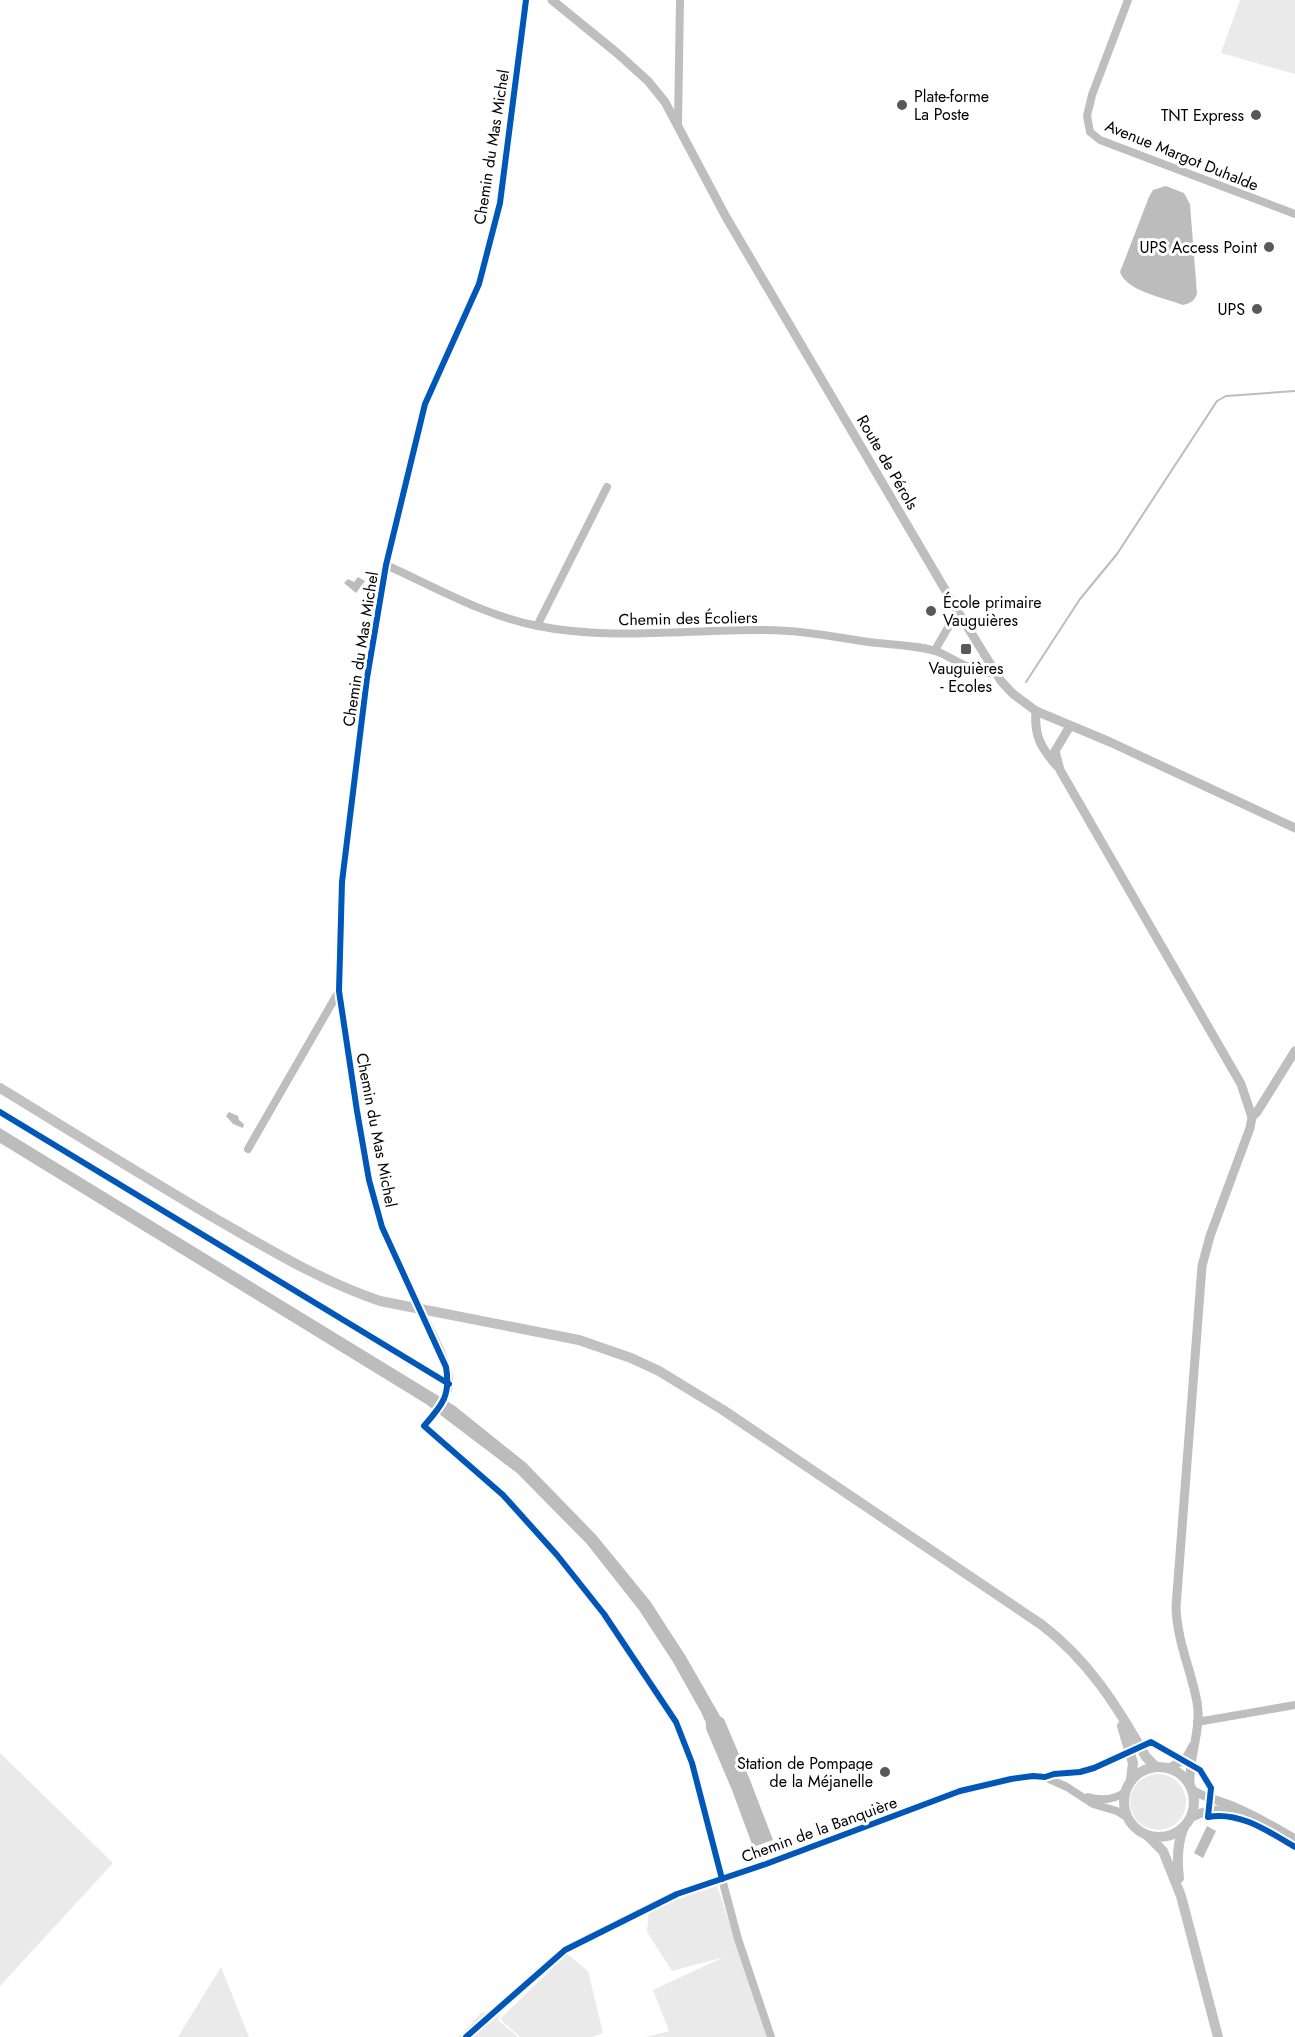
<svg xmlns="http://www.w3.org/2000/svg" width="1295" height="2037" font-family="Jost,sans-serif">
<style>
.green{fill:#eaeaea}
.water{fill:#bcbcbc}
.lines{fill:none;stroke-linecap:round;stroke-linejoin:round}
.stream{stroke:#bcbcbc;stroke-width:2}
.minor{stroke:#bebebe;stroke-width:8}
.tertiary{stroke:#bebebe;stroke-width:9}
.secondary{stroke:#c1c1c1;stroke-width:10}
.cycleway-casing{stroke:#fff;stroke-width:10}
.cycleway{stroke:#0057b8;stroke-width:6}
.poi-dot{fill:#595959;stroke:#fff;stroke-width:2}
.labels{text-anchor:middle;stroke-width:6;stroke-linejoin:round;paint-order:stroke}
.poi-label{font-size:16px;fill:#000;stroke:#fff;text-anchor:end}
.street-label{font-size:16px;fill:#000;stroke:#fff}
</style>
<rect width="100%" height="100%" fill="#fff"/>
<g class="green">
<path d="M1240 0H1295V74L1221 53Z"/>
<path d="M0 1753 113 1863 0 1986Z"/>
<circle cx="1158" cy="1802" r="28"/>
<path d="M717 1886 768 2037H646L669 2031 653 1990 724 1957 672 1971 647 1932 649 1908Z"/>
<path d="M567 1954 588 1971 603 2033 592 2037H520L500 2019Z"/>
<path d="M221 1967 249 2037H178Z"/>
<path d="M502 2011 498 2020 518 2037H459L481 2013Z"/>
</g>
<g class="water">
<path d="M1166 186 1184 193 1190 204 1197 294C1194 301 1191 303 1183 305 1165 298 1126 291 1120 272L1149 197 1153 190Z"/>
<path d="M358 577 365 581 356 593 344 583 348 579 354 582Z"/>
<path d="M229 1112 238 1116 239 1120 244 1124 243 1128 233 1124 226 1116Z"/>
<path d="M0 1128 455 1406 526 1463 596 1535 650 1601 685 1655 720 1716 724 1719 750 1780 773 1840 753 1847 732 1790 706 1729V1723L701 1712 673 1662 639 1610 587 1544 517 1473 426 1404 0 1143Z"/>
<path d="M1207 1826 1216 1831 1203 1858 1194 1853Z"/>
</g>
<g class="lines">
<path class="stream" d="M1026 682 1080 599 1117 554 1217 401 1226 396 1295 391"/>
<g class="minor">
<path d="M1128 0 1092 95 1087 116 1090 132 1100 140 1295 214"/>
<path d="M678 124 680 0"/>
<path d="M386 565C435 587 485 616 538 626 613 641 689 629 765 630 800 630 835 637 869 642 890 645 922 645 941 653 953 659 983 678 995 672"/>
<path d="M537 626 607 487"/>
<path d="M935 650 953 619 960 615"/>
<path d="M248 1149 339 991"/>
<path d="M420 1309C429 1328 451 1365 449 1385 447 1401 434 1415 424 1426"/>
<path d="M1197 1722 1295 1705"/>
<path d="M1088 1797C1101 1801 1113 1800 1124 1793"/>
<path d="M722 1879 738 1939 771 2037"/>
<path d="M466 2037 565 1950 639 1912 677 1894 766 1864 960 1791 1011 1779 1033 1776 1045 1777 1067 1787 1093 1804 1117 1811 1127 1817"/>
</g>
<g class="tertiary">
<path d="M552 0 617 53 648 81 665 102 726 217 960 615 1001 681 1013 694 1036 711 1110 742 1295 828"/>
<path d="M1036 711C1034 736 1041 748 1057 766"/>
<path d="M1070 726 1055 751 1060 770 1241 1084 1252 1117 1250 1128 1210 1236 1202 1266 1176 1607C1177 1641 1191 1670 1197 1702 1202 1730 1188 1758 1190 1785"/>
<path d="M1252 1117 1257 1112 1295 1051"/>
<path d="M420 1309 382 1227 369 1180 357 1111 339 991 342 882 367 678 386 565 425 404 479 284 500 203 526 0"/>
<path d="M1170 1768 1187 1757 1193 1746"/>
<path d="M1192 1790C1205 1798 1218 1800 1232 1806 1253 1815 1275 1827 1295 1839"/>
<path d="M1190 1818C1205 1810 1218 1808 1235 1812"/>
</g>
<g class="secondary">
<path d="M0 1088C72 1132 143 1176 216 1219 269 1249 321 1281 380 1301L579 1340 631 1358 659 1371 723 1410 1042 1625C1089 1661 1117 1706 1146 1757L1155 1766"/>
<path d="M1122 1726 1133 1763 1131 1779"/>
<circle cx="1159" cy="1802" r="35"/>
<path d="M1148 1836 1163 1851 1181 1896 1218 2037"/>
<path d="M1179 1878C1177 1861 1177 1843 1184 1827"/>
</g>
<defs>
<g id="cycleway">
<path d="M526 0 500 203 479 284 425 404 386 565 367 678 342 882 339 991 357 1111 369 1180 382 1227 446 1367C451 1396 442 1405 424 1426L503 1495 557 1555 604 1614 676 1722 692 1763 722 1879"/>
<path d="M0 1112 449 1384"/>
<path d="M466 2037 565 1950 677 1894 766 1864 960 1791 1011 1779 1033 1776 1045 1777 1054 1774 1080 1772 1094 1768 1151 1742 1200 1770 1211 1788 1208 1817C1240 1811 1269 1832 1295 1847"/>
</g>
</defs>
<use href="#cycleway" class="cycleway-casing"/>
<use href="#cycleway" class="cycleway"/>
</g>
<g class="poi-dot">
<circle cx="902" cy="105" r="6"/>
<circle cx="1256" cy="115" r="6"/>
<circle cx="1269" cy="247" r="6"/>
<circle cx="1257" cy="309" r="6"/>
<circle cx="931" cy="611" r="6"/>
<rect x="960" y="643" width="12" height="12" rx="3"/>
<circle cx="885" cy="1772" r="6"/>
</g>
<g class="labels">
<g class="poi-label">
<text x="914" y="102" text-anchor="start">Plate-forme<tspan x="914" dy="18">La Poste</tspan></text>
<text x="1244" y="121">TNT Express</text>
<text x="1257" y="253">UPS Access Point</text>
<text x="1245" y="315">UPS</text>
<text x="943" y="608" text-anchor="start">École primaire<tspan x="943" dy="18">Vauguières</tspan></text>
<text x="966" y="674" text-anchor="middle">Vauguières<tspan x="966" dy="18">- Ecoles</tspan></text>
<text x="873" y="1769">Station de Pompage<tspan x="873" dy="18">de la Méjanelle</tspan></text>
</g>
<g class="street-label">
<text transform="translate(491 147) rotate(-81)" y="6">Chemin du Mas Michel</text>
<text transform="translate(1182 155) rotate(22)" y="6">Avenue Margot Duhalde</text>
<text transform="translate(888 462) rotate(60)" y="6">Route de Pérols</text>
<text transform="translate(688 618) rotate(-1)" y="6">Chemin des Écoliers</text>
<text transform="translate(360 649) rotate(-81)" y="6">Chemin du Mas Michel</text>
<text transform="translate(377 1130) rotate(79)" y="6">Chemin du Mas Michel</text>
<text transform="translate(819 1829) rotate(-20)" y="6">Chemin de la Banquière</text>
</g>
</g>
</svg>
